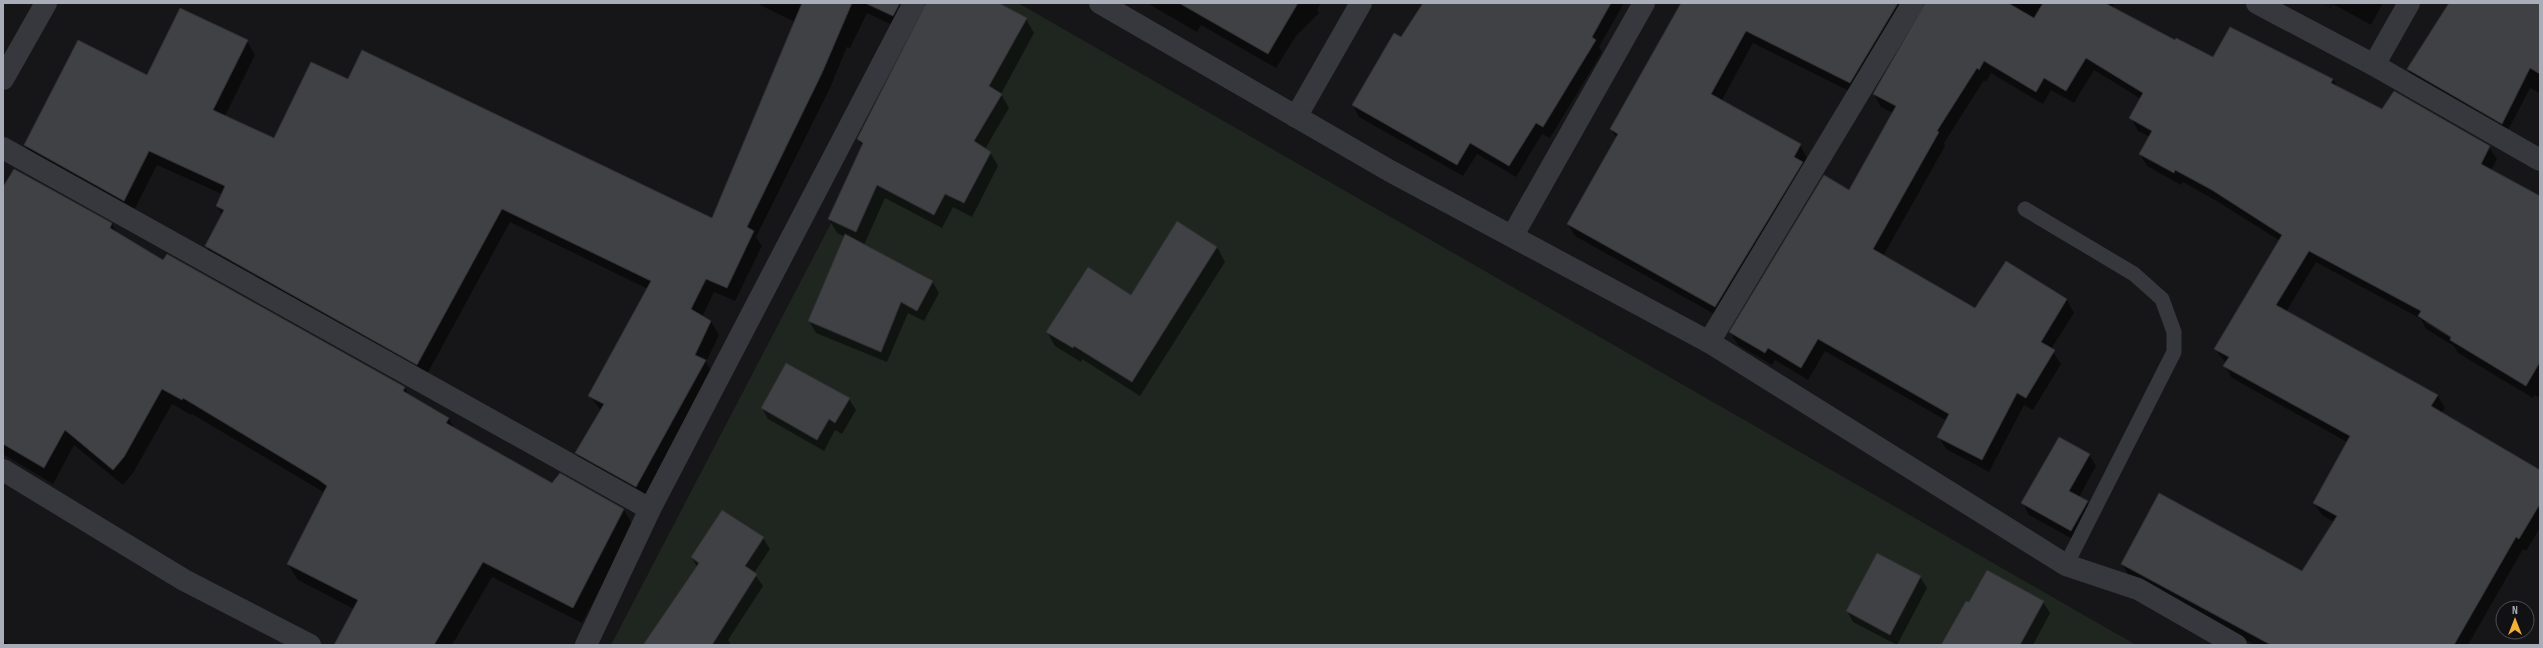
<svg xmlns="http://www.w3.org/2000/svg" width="2543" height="648" font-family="'Sofia Sans Condensed',sans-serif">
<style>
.green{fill:#1e261f}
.shadow{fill:#0007;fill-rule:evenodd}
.building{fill:#404145;stroke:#303034}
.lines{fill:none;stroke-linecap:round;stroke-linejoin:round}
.service{stroke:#37383d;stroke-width:15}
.minor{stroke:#37383d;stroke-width:22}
.tertiary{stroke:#37383d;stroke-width:22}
</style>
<rect width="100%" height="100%" fill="#161618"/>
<path class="green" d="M946 3H1018L2136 645H611Z"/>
<g class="shadow">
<path d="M756 3H997L1026 19 1034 33 1001 94 1009 108 985 149 990 152 998 166 972 217 953 207 942 228 885 198 864 245 932 281 939 293 924 321 908 313 887 362 816 333 809 321 845 237 837 233 829 219 863 147 858 139 926 6H916L901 29 867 13 850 48 847 47 830 88 756 237 762 246 735 301 714 292 702 317 711 321 719 335 706 362 713 375 644 500 584 467 576 453 601 411 590 396 648 289 510 222 425 378 214 260 206 246 222 215 217 206 222 194 157 165 132 214 33 159 25 145 147 77 247 41 255 55 225 116 275 139 713 219 795 22Z"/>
<path d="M1147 3H1321L1317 10 1319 13 1296 36 1276 68 1201 25 1197 32Z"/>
<path d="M1424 3H1624L1599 47 1602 52 1550 138 1542 134 1516 177 1477 154 1463 176 1359 117 1353 105Z"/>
<path d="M1683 3H1920L1857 95 1753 43 1722 100 1800 145 1807 158 1723 319 1575 236 1568 224 1617 139 1611 129Z"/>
<path d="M1921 3H2115L2112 8 2175 42 2214 58 2333 79 2337 87 2382 111 2489 147 2497 159 2491 170 2540 198V398L2535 395 2533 398 2458 353 2454 346 2426 329 2421 319 2316 262 2286 312 2438 396 2445 408 2441 413 2540 471V528L2526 551 2523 549 2468 645H2255L2129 576 2122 564 2303 573 2334 522 2322 515 2314 503 2347 442 2232 378 2225 366 2226 363 2215 349 2280 241 2220 203 2183 182 2181 185 2147 166 2140 154 2150 137 2138 131 2131 118 2141 99 2094 70 2074 103 2051 90 2043 104 1991 73 1986 82 1984 80 1944 143 1945 146 1883 256 1976 309 2006 262 2067 300 2074 313 2051 349 2061 364 2033 410 2024 405 1989 472 1946 449 1939 437 1947 421 1825 351 1808 380 1775 360 1772 365 1738 345 1730 332 1849 191 1893 113 1881 107 1874 94 1925 10 1926 4ZM2426 320 2456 339 2455 341 2426 323Z"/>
<path d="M2323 3 2330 7 2331 5 2328 3H2383L2371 25 2333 4 2330 8Z"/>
<path d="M2450 3H2540V93L2530 88 2507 132 2413 79 2408 69Z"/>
<path d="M15 170 112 224 117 233 164 262 405 388 409 396 449 419 455 429 552 484 560 474 624 510 633 526 582 623 492 577 452 645H337L354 609 298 580 288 564 325 493 192 414 191 415 172 404 133 473 123 485 74 445 53 484 3 454V189Z"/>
<path d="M1217 247 1225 262 1140 396 1082 359 1081 362 1055 346 1047 332 1131 296Z"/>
<path d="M849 399 856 410 842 434 835 430 824 451 768 419 762 408Z"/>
<path d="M2089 455 2096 466 2079 497 2088 502 2094 513 2078 542 2029 515 2023 503Z"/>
<path d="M763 538 770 549 754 573 763 586 728 640 731 645H646L697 567 692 558Z"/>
<path d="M1988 571 2043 602 2050 613 2033 645H1942Z"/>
<path d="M1920 577 1927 588 1897 645 1853 622 1847 611Z"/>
<path d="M3 641 11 645H3Z"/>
</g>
<g class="building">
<path d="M802 3H852L822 73 747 227 754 231 727 288 706 279 691 309 711 321 695 355 706 360 636 487 575 453 604 404 588 396 651 281 502 209 417 365 205 246 224 210 216 206 225 186 149 151 124 201 24 145 78 40 147 75 180 8 248 40 213 110 274 138 311 62 348 79 362 50 712 218Z"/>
<path d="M865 3H900L893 16Z"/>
<path d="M926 3H999L1027 18 989 86 1002 94 974 141 991 152 964 203 945 194 934 215 877 185 856 232 828 219 863 143 857 139Z"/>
<path d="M1179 3H1298L1268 54Z"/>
<path d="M1423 3H1611L1592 37 1596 40 1543 127 1536 123 1509 166 1470 143 1457 165 1352 105 1394 33 1401 37Z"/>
<path d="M1681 3H1898L1850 83 1746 31 1711 94 1801 144 1794 157 1803 162 1715 307 1567 224 1618 134 1610 129Z"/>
<path d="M1925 3H2008L2034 18 2043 3H2105L2175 40 2176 38 2213 57 2230 27 2333 79 2331 83 2382 109 2394 91 2490 146 2481 164 2540 196V362L2526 386 2450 340 2451 337 2418 316 2421 311 2309 251 2276 305 2438 395 2431 406 2540 470V504L2519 539 2516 537 2454 645H2271L2121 564 2159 493 2302 571 2337 516 2313 503 2350 436 2223 366 2229 357 2214 349 2282 235 2212 190 2175 170 2174 173 2139 154 2152 131 2129 118 2143 93 2086 58 2066 91 2044 78 2036 92 1984 61 1979 70 1977 68 1937 131 1939 132 1873 249 1975 308 2006 261 2067 299 2041 342 2055 350 2026 398 2017 393 1982 460 1937 437 1949 414 1818 339 1801 368 1768 348 1765 353 1729 332 1824 175 1849 190 1896 106 1873 94Z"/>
<path d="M2449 3H2540V74L2530 68 2502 124 2407 69Z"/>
<path d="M14 169 112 223 110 228 163 260 167 254 405 387 403 391 449 418 446 423 552 483 560 473 624 509 573 608 483 562 434 645H334L358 600 287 564 327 486 319 480 183 398 182 400 162 389 124 457 113 470 65 430 44 468 3 444V187Z"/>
<path d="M1177 221 1217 247 1132 382 1074 346 1073 348 1046 332 1088 267 1131 295Z"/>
<path d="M845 234 933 281 917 311 901 302 881 352 808 321Z"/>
<path d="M786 363 850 398 835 423 829 419 817 440 761 408Z"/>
<path d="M2059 437 2090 454 2069 491 2088 501 2071 531 2021 503Z"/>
<path d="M722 510 764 537 745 566 757 574 712 645H643L699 563 691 557Z"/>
<path d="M1877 553 1921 576 1890 635 1846 611Z"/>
<path d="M1987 570 2044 601 2020 645H1941L1966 601 1969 602Z"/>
</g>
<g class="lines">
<path class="service" d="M2025 209 2134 274 2162 299 2174 332V352L2066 565"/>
<g class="minor">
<path d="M2257 3 2374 65 2540 160"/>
<path d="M2374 65 2409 3"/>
<path d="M1296 117 1361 3"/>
<path d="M3 148 650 509"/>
<path d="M1513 235 1644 3"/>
<path d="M1709 342 1913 3"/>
<path d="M3 470 184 580 310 645"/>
<path d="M586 645 650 509 914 3"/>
</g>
<g class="tertiary">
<path d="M1100 3 1390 171 1709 342 2066 565 2138 589 2236 645"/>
<path d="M3 79 46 3"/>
</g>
</g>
<rect width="2543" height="648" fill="none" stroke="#a8adb8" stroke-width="8"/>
<g transform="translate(2515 620)"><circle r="19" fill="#111113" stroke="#4d4f55"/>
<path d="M0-3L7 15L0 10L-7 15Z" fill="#f2b134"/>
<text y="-6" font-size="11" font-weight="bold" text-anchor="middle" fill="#a8adb8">N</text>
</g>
</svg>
